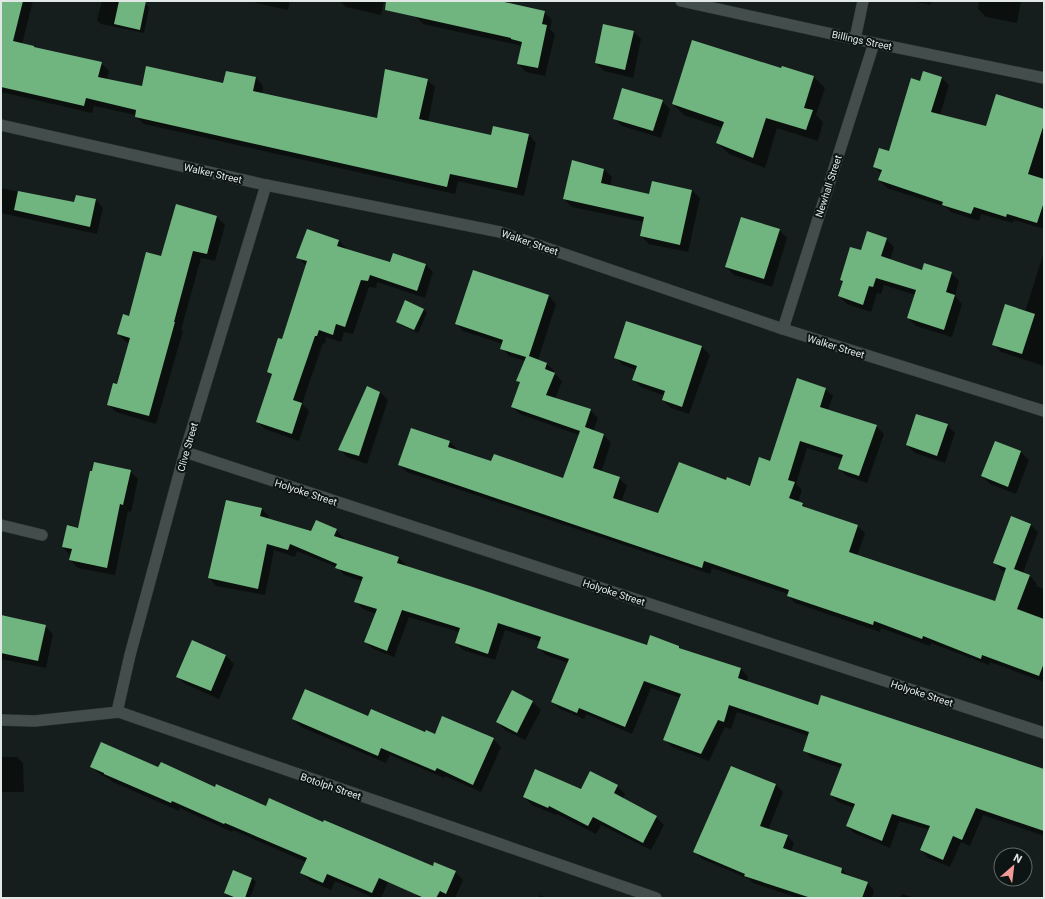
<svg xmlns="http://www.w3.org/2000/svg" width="1045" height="899" font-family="Roboto,sans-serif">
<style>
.shadow{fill:#0007}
.building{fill:#70b47f}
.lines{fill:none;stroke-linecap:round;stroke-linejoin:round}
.service-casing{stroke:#333938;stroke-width:12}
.minor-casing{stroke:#333938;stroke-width:12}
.service{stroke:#434e4c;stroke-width:11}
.minor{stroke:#434e4c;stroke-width:11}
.labels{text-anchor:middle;stroke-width:4;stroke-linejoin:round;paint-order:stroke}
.street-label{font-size:10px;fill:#e1e8e6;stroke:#0c1513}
</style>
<rect width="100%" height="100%" fill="#151e1c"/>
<g class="shadow">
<path d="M1 1H33L22 44 34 47 36 48 101 63 109 71 107 79 143 87 224 84 227 72 256 78 263 86 262 94 378 120 427 80 435 87 428 122 492 136 529 135 536 143 524 196 458 181 455 194 144 124 136 117V115L94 106 92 113 1 92Z"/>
<path d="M102 1H132L145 4 149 7 144 33 101 24 97 20Z"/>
<path d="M254 1H290L288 10 256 3Z"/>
<path d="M340 1H384L381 15 346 7Z"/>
<path d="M419 1H508L507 4 544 12 552 20 550 29 555 34 545 76 526 72 518 64 522 47 518 45 423 24 415 16Z"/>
<path d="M911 1H931V5Z"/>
<path d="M979 1H1021L1017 23 986 17 978 9Z"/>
<path d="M633 31 641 39 633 78 604 71 596 63Z"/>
<path d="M782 69 814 77 825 88 816 115 823 122 818 141 777 128 765 168 729 154 717 143 723 128 684 115 673 104Z"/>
<path d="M942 78 949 85 940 115 987 127 1044 110V229L1014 220 1013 223 981 214 979 221 951 212 946 207 887 188 879 180 881 174 875 167 889 153 921 82Z"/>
<path d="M662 101 670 109 661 138 622 126 614 118Z"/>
<path d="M604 169 612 177 610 186 650 195 692 190 700 198 688 252 649 244 641 236 644 222 572 207 564 199Z"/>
<path d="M1 188 75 204 96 200 103 208 97 234 1 213Z"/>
<path d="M177 206 217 217 225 225 215 261 201 258 181 330 183 331 156 424 116 412 108 404 118 386 130 343 126 342 118 334 129 317 162 258Z"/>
<path d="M779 230 787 238 772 287 734 275 726 267Z"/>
<path d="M886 239 894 247 890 260 923 271 951 273 959 281 955 296 962 304 952 337 916 326 908 318 915 295 884 285 881 294 877 293 871 312 847 304 839 296 843 282 841 279 862 251Z"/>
<path d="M339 241 346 248V250L391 263 425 264 433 272 425 298 377 282 376 288 369 287 353 334 344 332 341 342 326 337 325 344 323 343 302 404 309 411 299 441 265 429 257 422 272 376 268 372 282 340 307 266 298 258Z"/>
<path d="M1043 255H1044V366L1001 352 993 344 1025 312Z"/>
<path d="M473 271 549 296 556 304 538 360 547 364 554 371V373L562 381 555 399 590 410 598 418 593 431 604 435 611 443 601 472 619 478 627 486 621 502 659 515 727 481 751 487 825 389 833 396 828 410 876 426 884 434 867 483 847 476 839 469 843 459 807 448 796 484 802 490 798 502 803 504 807 508 857 526 865 533 857 556 995 602 1006 572 1002 571 995 563 1031 525 1038 532 1023 573 1030 576 1037 584 1036 586 1044 589V682L990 662 989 665 931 643 930 646 881 628 880 632 795 603 788 596V594L712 568 710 574 407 472 399 465 412 429 450 442 457 449V451L492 462 564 479 579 435 520 414 512 407 520 384 518 381 525 361 509 356 502 348 503 344 463 331 456 323Z"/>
<path d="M423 309 427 313 418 333 401 325 397 321Z"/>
<path d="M702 347 710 355 689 414 671 408 663 400 665 396 641 387 633 379 636 370 623 365 615 357Z"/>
<path d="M380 392 388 400 367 464 347 457 340 449Z"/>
<path d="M947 425 955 433 945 463 915 453 907 445Z"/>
<path d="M995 442 1021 452 1029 460 1016 494 990 484 982 476Z"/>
<path d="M130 471 138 479 131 512 128 511 115 575 78 568 70 560 71 556 63 547Z"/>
<path d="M262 509 269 516 268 519 311 533 336 530 344 538 343 540 399 558 406 565V567L648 647 679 646 682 650 741 669 748 677 747 682 819 706 1044 771V836L983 815 970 846 961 842 950 867 928 858 921 850 930 830 899 821 890 848 854 833 847 826 855 808 838 802 831 795 841 768 811 758 804 750 809 736 737 712 731 729 725 727 709 761 672 747 664 739 681 698 651 688 632 734 586 714 584 719 560 709 552 702 568 663 546 655 539 648 541 642 505 630 495 660 463 650 456 643 459 632 409 617 394 657 373 649 365 642 376 614 363 609 356 602 362 581 344 575 337 567 297 551 295 557 274 550 265 595 216 586 209 578Z"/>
<path d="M1 616 45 626 53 634 46 668 1 659Z"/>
<path d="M193 641 226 656 234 664 219 699 185 684 177 676Z"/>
<path d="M512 692 533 702 541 710 525 740 505 730 497 722Z"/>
<path d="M368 718 435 735 493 739 501 747 481 792 445 776 444 778 390 755 386 763 301 727 293 719Z"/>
<path d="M1 757H17L23 763 24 792H1Z"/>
<path d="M91 766 159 769 215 788 399 857 381 898H374L335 881 331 890 310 881 302 873 306 862 233 830 232 832 180 808 179 811 113 782 109 779 99 774Z"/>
<path d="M776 785 783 792 768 830 787 836 794 843 791 852 842 869 849 877 867 883 874 890 872 898H798L753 883 749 879 702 859 695 852Z"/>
<path d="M617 786 625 794 623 799 656 817 664 825 651 850 601 825 596 834 557 814 556 815 532 805 524 797Z"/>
<path d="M435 863 455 872 463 880 455 898H419L412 891 433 868Z"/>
<path d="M252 878 256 882 250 898H232L225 893Z"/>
<path d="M902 894 915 898H900Z"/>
<path d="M540 895 546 898H539Z"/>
</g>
<g class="building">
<path d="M1 1H23L13 41 34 46V47L102 62 98 77 142 86 146 66 223 83 226 71 256 77 253 91 377 118 385 69 428 79 419 119 491 135 493 126 529 134 517 188 450 174 447 187 135 117 136 110 86 98 84 106 1 87Z"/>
<path d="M119 1H146L140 30 114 24Z"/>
<path d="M386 1H500L545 11 542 24 547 25 538 68 517 64 522 42 511 39V38L385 10Z"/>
<path d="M603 24 634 31 625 70 595 63Z"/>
<path d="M692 40 781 68 782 66 814 76 804 108 813 110 806 130 766 118 753 158 716 143 724 122 672 104Z"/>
<path d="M923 71 942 77 931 112 986 126 996 94 1044 109V124L1028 174 1044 179V202L1037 223 1007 214 1006 217 974 207 971 214 942 205 943 202 878 180 882 170 873 167 879 148 889 151 911 78 920 81Z"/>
<path d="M622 88 663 100 653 131 613 119Z"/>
<path d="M572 160 604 169 601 183 649 194 652 181 692 190 680 245 640 236 644 217 563 199Z"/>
<path d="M18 191 74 202 76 195 96 199 90 227 14 210Z"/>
<path d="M176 204 217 216 207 254 193 251 174 322H175L149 416 107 405 113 383 117 384 130 338 117 334 123 314 129 316 146 252 161 256Z"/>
<path d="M741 217 780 229 764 279 725 267Z"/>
<path d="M307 229 339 240 337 246 390 262 393 253 426 264 417 291 370 275 368 281 361 280 345 327 336 324 333 335 319 330 317 336H315L293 400 302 403 292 434 256 422 272 374 267 372 278 338 282 339 307 261 296 258Z"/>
<path d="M867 231 887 238 881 256 922 270 924 263 952 272 946 292 955 295 944 330 907 318 916 290 876 278 873 287 869 286 863 305 838 296 843 281 840 280 850 247 861 250Z"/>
<path d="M473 270 549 295 529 356 547 363 545 369 555 373 546 395 591 409 585 427 604 434 593 468 620 477 613 498 658 513 679 462 726 480 727 477 750 486 759 457 770 461 797 378 826 388 820 407 877 425 859 476 838 469 843 455 800 441 788 480 795 482 789 498 803 503 802 506 858 525 849 552 995 601 1006 568 993 563 1011 516 1031 524 1014 569 1030 575 1017 609 1044 619V663L1039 676 982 655 981 659 923 636 922 639 874 621 873 625 787 596 789 590 704 561 702 568 398 465 411 428 450 441 448 447 491 461 494 454 563 478 580 431 511 407 520 382 516 381 526 357 500 349 503 340 455 324Z"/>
<path d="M405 300 424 309 414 330 396 322Z"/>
<path d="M1005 304 1035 314 1022 354 992 345Z"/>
<path d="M626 321 702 346 682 407 662 400 665 391 632 380 637 366 614 358Z"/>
<path d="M367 386 380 392 359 456 338 450Z"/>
<path d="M916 414 948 424 937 456 906 445Z"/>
<path d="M995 441 1021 451 1008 487 981 476Z"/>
<path d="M94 462 131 470 123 505 120 504 107 568 69 560 72 549 62 547 67 525 78 528 90 471H92Z"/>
<path d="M226 500 262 508 260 516 311 531 316 520 337 529 334 536 399 557 397 563 473 587 647 645 650 635 679 646V648L741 668 738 678 818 705 821 695 1044 769V831L976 808 962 840 953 836 943 860 920 850 930 826 892 814 882 841 846 826 855 804 830 795 842 764 803 751 809 732 729 705 724 722 718 720 701 754 663 740 681 694 644 681 625 727 579 708 577 713 551 702 569 659 537 648 541 637 498 623 488 654 455 643 460 628 402 610 387 651 364 642 377 609 354 602 363 577 335 568 337 564 290 544 288 550 267 544 258 589 208 578Z"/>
<path d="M1 615 46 625 38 661 1 653Z"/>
<path d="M192 640 226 655 211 691 176 677Z"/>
<path d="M305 689 368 716 371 709 425 732 426 730 435 734 442 716 494 738 473 785 437 768 435 771 381 748 378 756 292 719Z"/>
<path d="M512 690 533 701 517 733 496 722Z"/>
<path d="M101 742 158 767 161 762 215 787 216 784 266 806 269 798 323 822 324 820 433 866 434 862 456 871 446 894 440 891 436 898H424L379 878 372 893 327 874 323 883 300 873 307 858 225 823 224 824 172 801 171 803 104 774V773L90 767Z"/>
<path d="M731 766 776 784 760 826 788 835 783 848 842 868 841 873 868 882 862 898H811L744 876 745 874 693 852Z"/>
<path d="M535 769 581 789 590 771 618 785 614 793 657 816 643 843 593 817 588 826 549 806 548 808 523 797Z"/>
<path d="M233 870 252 878 245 898H236L224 893Z"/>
</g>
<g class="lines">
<defs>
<g id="service">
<path d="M855 39 863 1"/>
<path d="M1 525 42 535"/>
</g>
<g id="minor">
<path d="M681 1 855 39 1044 78"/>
<path d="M1 125 266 185 500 232 783 329 1044 411"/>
<path d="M783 329 874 43"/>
<path d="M185 452 1044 733"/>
<path d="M117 712 130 655 185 452 266 185"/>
<path d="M1 720 35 721 119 712 656 898"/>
</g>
</defs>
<use href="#service" class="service-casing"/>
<use href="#minor" class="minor-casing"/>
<use href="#service" class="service"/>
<use href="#minor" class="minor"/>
</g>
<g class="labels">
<g class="street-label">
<text transform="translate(862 40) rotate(12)" y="4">Billings Street</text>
<text transform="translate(213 173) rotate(13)" y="4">Walker Street</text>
<text transform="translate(828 186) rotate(-72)" y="4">Newhall Street</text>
<text transform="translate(530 242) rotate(19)" y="4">Walker Street</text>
<text transform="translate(836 346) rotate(17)" y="4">Walker Street</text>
<text transform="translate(187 447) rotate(-74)" y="4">Clive Street</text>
<text transform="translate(306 492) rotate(18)" y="4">Holyoke Street</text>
<text transform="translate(614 592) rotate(18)" y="4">Holyoke Street</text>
<text transform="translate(922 693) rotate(18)" y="4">Holyoke Street</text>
<text transform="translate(331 786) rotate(19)" y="4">Botolph Street</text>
</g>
</g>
<rect width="1045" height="899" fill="none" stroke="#e1e8e6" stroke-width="4"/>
<g transform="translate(1013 867) rotate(28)"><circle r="19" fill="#0c1513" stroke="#616967"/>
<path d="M0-3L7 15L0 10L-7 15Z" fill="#f59b97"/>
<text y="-6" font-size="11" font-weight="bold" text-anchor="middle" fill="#e1e8e6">N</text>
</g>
</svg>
